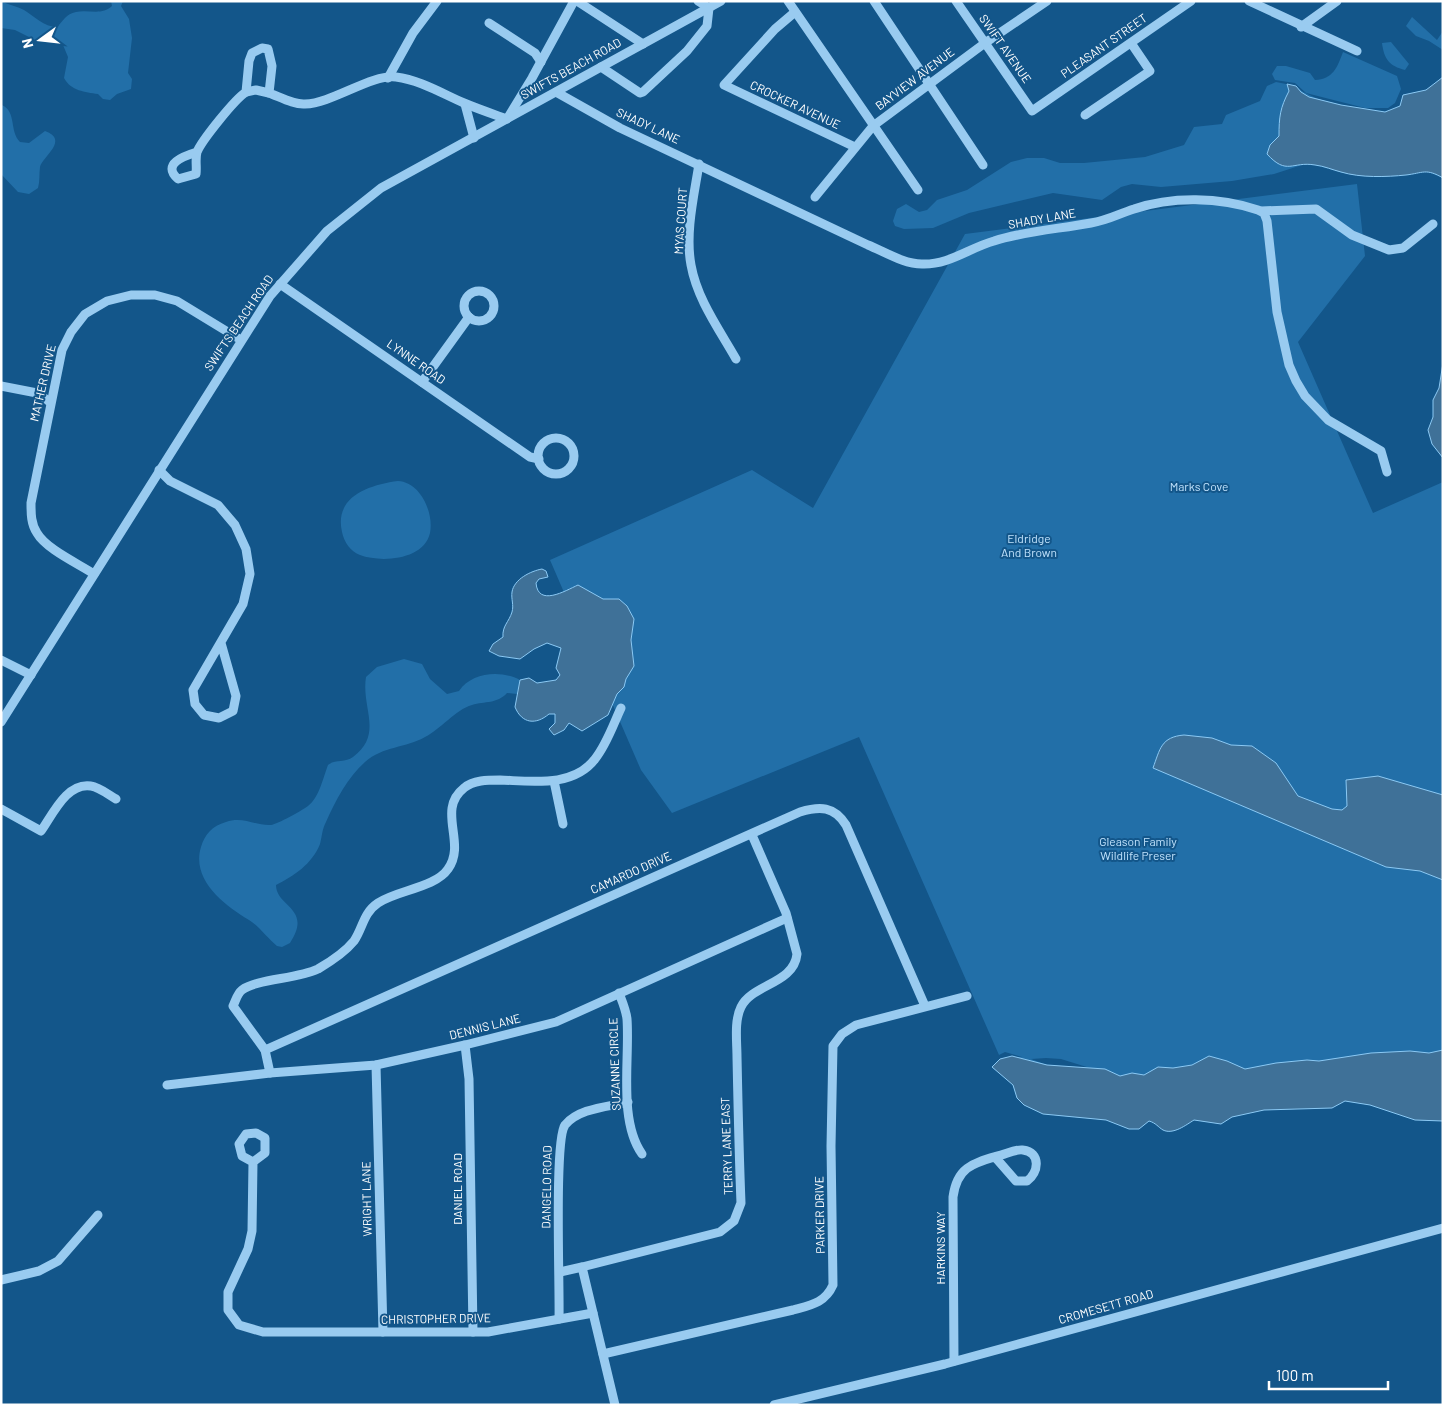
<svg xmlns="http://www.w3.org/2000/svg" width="1444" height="1406" font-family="Barlow,sans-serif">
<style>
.green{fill:#226fa8;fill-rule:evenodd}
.water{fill:#3f7198;stroke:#8bc9f4}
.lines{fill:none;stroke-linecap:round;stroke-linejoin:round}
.minor{stroke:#99cbf0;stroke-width:9}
.labels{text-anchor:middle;stroke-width:4;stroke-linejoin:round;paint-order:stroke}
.street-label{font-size:12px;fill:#fff;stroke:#13568a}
.park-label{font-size:12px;fill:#c0e2fc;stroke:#13568a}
</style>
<rect width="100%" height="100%" fill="#13568a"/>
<g class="green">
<path d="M1 1C8 5 17 6 24 10 34 16 44 27 57 27 63 21 66 14 76 12 88 9 102 16 112 6L111 1H123L121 6 129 19 132 38 128 73 132 79 131 89 117 94 110 100 103 99 98 94C85 92 71 91 64 78L68 57 63 45 39 42 15 30 1 28Z"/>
<path d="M1412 17 1437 40 1443 31V50L1429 41 1416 36 1406 26Z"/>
<path d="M1391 42 1409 64 1405 70C1389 66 1384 59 1382 43Z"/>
<path d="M1343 52 1397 76 1401 89 1395 103 1388 108H1365L1306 93 1295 83 1275 80 1272 74 1277 66H1286L1310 73 1315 80C1333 79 1337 68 1343 52Z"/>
<path d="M1443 77V178L1426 171 1402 175H1365L1343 173 1316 165 1305 164 1274 174 1232 181 1161 187 1132 184 1121 187 1102 200 1053 193 969 213 933 228 904 229 895 226 893 221 897 209 906 204 919 212 927 210 937 200 967 190 1011 162 1027 158H1044L1060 163H1084L1145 157 1184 145 1194 127 1222 124 1226 115 1260 101 1267 86 1276 82 1296 86C1307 100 1367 114 1385 112 1390 111 1395 108 1400 106L1403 95 1426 90Z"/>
<path d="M2 105C17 112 9 131 20 142L29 143 45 131C70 140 42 157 40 167 39 174 40 181 38 188L29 194 18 192 1 174Z"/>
<path d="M1357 184 1365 256 1298 342 1373 513 1443 482V1121L1415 1120 1370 1105 1345 1101 1332 1108 1264 1110 1232 1117 1221 1124 1194 1120C1186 1125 1173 1135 1163 1130 1158 1127 1156 1123 1149 1121L1139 1129H1129L1106 1120 1043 1114 1024 1105 1017 1098 1013 1085 992 1067C1002 1057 1009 1057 1022 1057L1005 1052 999 1055 859 737 672 813 641 770 550 560 752 470 813 508 965 234ZM1046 1058 1061 1059 1090 1068 1047 1065 1031 1059Z"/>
<path d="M398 481C420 482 434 512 430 533 424 560 381 563 360 555 351 552 344 542 342 532 334 497 368 485 398 481Z"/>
<path d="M404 659 422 664 430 679 447 694 459 691C472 672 501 670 520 680L517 694 507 693C497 704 485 701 472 705 455 710 441 729 425 737 406 748 383 746 365 762 348 777 335 801 326 822 322 829 322 837 320 844 312 864 294 876 276 885 276 907 313 908 290 943L282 947 277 946C267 938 259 926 249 920 224 905 191 880 201 847 205 834 212 826 226 822 243 816 255 826 271 825 278 824 301 811 308 806 319 798 323 778 328 765 335 759 345 763 353 757 384 734 361 708 366 677L377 667Z"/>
</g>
<g class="water">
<path d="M1443 77V178C1426 168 1423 173 1406 175 1386 177 1361 178 1341 172 1333 170 1324 166 1315 165 1292 161 1287 176 1267 154L1270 145 1279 136C1279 117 1280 108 1289 91L1287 84 1296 86 1301 92 1309 97 1341 105 1385 112 1400 106 1403 95 1426 90Z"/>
<path d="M1443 363V458L1432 444 1428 430 1433 417V400L1439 388Z"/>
<path d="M542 569 546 571 548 577 539 579 536 583C538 607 565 591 578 585L603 599H619L627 606 634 619 631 640 634 666 626 679 624 687 617 694 608 715 582 731 569 723 564 730 554 735 549 729 555 723V714H549C536 725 522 724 515 707L520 680 529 678 537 683 556 680 560 675 556 668 561 648 547 643 534 649 520 659 499 656 489 651 493 644 503 637C502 626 509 622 512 612 514 605 511 599 512 592 514 579 531 571 542 569Z"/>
<path d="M1184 735 1212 738 1231 745 1252 746 1276 763 1298 796 1332 809 1342 810 1347 806 1346 780 1378 776 1443 795V880L1420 871 1386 867 1153 768C1160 749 1161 737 1184 735Z"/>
<path d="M1443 1050V1121L1415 1120 1370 1105 1345 1101 1332 1108 1264 1110 1232 1117 1221 1124 1194 1120C1186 1125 1173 1135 1163 1130 1158 1127 1156 1123 1149 1121L1139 1129H1129L1106 1120 1043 1114 1024 1105 1017 1098 1013 1085 992 1067 1000 1059 1012 1056 1047 1065 1105 1069 1120 1076 1132 1073 1144 1075 1158 1067 1173 1068 1192 1065 1209 1056 1227 1061 1245 1069 1276 1063 1307 1060 1319 1061 1371 1053 1410 1051 1429 1053Z"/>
</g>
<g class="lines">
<g class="minor">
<path d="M577 1 643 44"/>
<path d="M788 1 918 190"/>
<path d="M874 1 983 165"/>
<path d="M956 1 1032 111 1191 1"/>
<path d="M1249 1 1357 51"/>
<path d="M795 12 775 29 724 85 855 147"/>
<path d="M489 23 535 53 541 62"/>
<path d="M1301 27 1337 1"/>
<path d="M601 67 640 93 643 92 687 51 707 26 709 8 698 1"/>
<path d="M388 78 413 33 437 1"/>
<path d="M246 92 256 90 269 93"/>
<path d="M556 92 620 128 868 245C885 252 904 264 922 264 949 265 969 248 994 241 1025 231 1059 229 1091 223 1109 220 1118 214 1134 209 1172 196 1220 197 1258 210L1264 213 1267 221 1277 312 1289 365 1296 381 1305 396 1328 420 1381 451 1387 472"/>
<path d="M465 104 474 138"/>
<path d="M1085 115 1150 71 1131 43"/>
<path d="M197 152C184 156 161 164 178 179L196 174C197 167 195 159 197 152 202 140 235 99 246 92L249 61 252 53 262 48 268 49 272 66 269 93C280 97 294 105 305 104 333 103 371 74 396 77 420 80 443 94 464 103 478 109 493 114 507 119L532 78 574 1"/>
<path d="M699 164C694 196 685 233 691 265 697 299 719 329 736 359"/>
<path d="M815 197 873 126 985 43 1047 1"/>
<path d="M1261 211 1316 209 1352 235 1389 250 1403 248 1433 224"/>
<path d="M280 284 530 457 539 459"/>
<circle cx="479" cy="306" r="15"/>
<path d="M422 382 469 317"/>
<path d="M1 386 37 393 50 402"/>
<circle cx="556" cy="456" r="18"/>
<path d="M159 470 170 481 218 505 235 525 246 549 250 574 243 604 193 690 195 704 204 715 219 718 233 711 236 696 221 643"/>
<path d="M94 574C79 564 46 549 37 533 31 524 31 514 31 503L62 350 71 332 85 314 107 301 131 295H155L177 301 241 340"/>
<path d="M1 660 31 675"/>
<path d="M1 722 270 296 327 231 381 188 721 1"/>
<path d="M554 781 563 824"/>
<path d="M1 809 41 831C53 814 67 782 91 786 99 787 109 795 116 799"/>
<path d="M619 993C622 1001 626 1010 627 1019 630 1059 618 1120 642 1154"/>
<path d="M465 1045 469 1079 473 1332"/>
<path d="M265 1050 233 1006C236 1000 237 994 242 990 256 979 297 979 318 969 330 962 345 952 354 941 363 928 363 913 378 903 397 890 435 888 448 869 467 843 436 810 464 788 473 780 488 780 500 780 531 781 573 788 595 759 607 744 613 725 621 708"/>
<path d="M376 1065 383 1332"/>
<path d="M270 1073 265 1050 800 812C820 806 834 806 846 825L925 1006"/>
<path d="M167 1085 270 1073 376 1065 465 1045 556 1022 787 918"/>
<path d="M253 1162 242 1156 239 1144 246 1134 256 1133 265 1138V1153L253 1162 252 1231 248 1249 228 1292V1310L239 1325 263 1332H488L593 1313"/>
<path d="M560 1272 582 1267"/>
<path d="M1 1280 39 1271 58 1261 98 1215"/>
<path d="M559 1319C560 1290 554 1140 565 1125 579 1108 608 1107 628 1102"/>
<path d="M603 1354 793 1310C811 1305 825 1303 833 1285L831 1146 833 1046 842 1034 856 1025 967 996"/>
<path d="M954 1361 953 1197C957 1166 974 1163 1001 1155 1008 1153 1016 1149 1023 1150 1041 1152 1039 1173 1027 1181H1016L995 1157"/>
<path d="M615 1405 582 1267 720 1232 734 1221 741 1203C739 1154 738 1105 737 1057 737 1042 734 1021 741 1007 752 984 794 984 797 954L786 913 752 835"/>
<path d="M774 1405 945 1364 1443 1228"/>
</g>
</g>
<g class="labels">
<g class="street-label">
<text transform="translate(1104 46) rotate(-35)" y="4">PLEASANT STREET</text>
<text transform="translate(1005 49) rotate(55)" y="4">SWIFT AVENUE</text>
<text transform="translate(571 69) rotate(-29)" y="4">SWIFTS BEACH ROAD</text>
<text transform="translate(915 79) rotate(-37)" y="4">BAYVIEW AVENUE</text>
<text transform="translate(795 105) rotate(25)" y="4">CROCKER AVENUE</text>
<text transform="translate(648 126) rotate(25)" y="4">SHADY LANE</text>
<text transform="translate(1042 219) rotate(-10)" y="4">SHADY LANE</text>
<text transform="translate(681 221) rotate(-86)" y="4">MYAS COURT</text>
<text transform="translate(239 323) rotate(-56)" y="4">SWIFTS BEACH ROAD</text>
<text transform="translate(416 362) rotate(35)" y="4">LYNNE ROAD</text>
<text transform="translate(43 383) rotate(-77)" y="4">MATHER DRIVE</text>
<text transform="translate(631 873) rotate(-24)" y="4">CAMARDO DRIVE</text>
<text transform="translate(485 1027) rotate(-14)" y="4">DENNIS LANE</text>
<text transform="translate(615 1064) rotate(-92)" y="4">SUZANNE CIRCLE</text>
<text transform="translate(727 1146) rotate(-92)" y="4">TERRY LANE EAST</text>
<text transform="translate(547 1187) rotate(-89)" y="4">DANGELO ROAD</text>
<text transform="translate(458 1189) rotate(-90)" y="4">DANIEL ROAD</text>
<text transform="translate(367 1199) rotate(-91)" y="4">WRIGHT LANE</text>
<text transform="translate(820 1215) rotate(-91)" y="4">PARKER DRIVE</text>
<text transform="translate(941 1248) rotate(-90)" y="4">HARKINS WAY</text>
<text transform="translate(1106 1307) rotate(-16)" y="4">CROMESETT ROAD</text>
<text transform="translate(436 1319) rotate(-1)" y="4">CHRISTOPHER DRIVE</text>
</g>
<g class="park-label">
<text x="1199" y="491">Marks Cove</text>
<text x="1029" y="543">Eldridge<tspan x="1029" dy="14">And Brown</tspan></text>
<text x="1138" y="846">Gleason Family<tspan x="1138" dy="14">Wildlife Preser</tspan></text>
</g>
</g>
<rect width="1444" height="1406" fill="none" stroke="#ffffff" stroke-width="5"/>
<g transform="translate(40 40) rotate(255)" stroke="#13568a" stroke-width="4" paint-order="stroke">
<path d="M0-4L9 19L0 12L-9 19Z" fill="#ffffff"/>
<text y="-8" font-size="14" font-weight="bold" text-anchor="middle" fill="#ffffff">N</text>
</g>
<path d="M1269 1381v8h119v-8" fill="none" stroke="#ffffff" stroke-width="2.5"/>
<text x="1276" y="1381" font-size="15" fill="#ffffff" stroke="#13568a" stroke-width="4" paint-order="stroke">100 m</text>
</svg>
